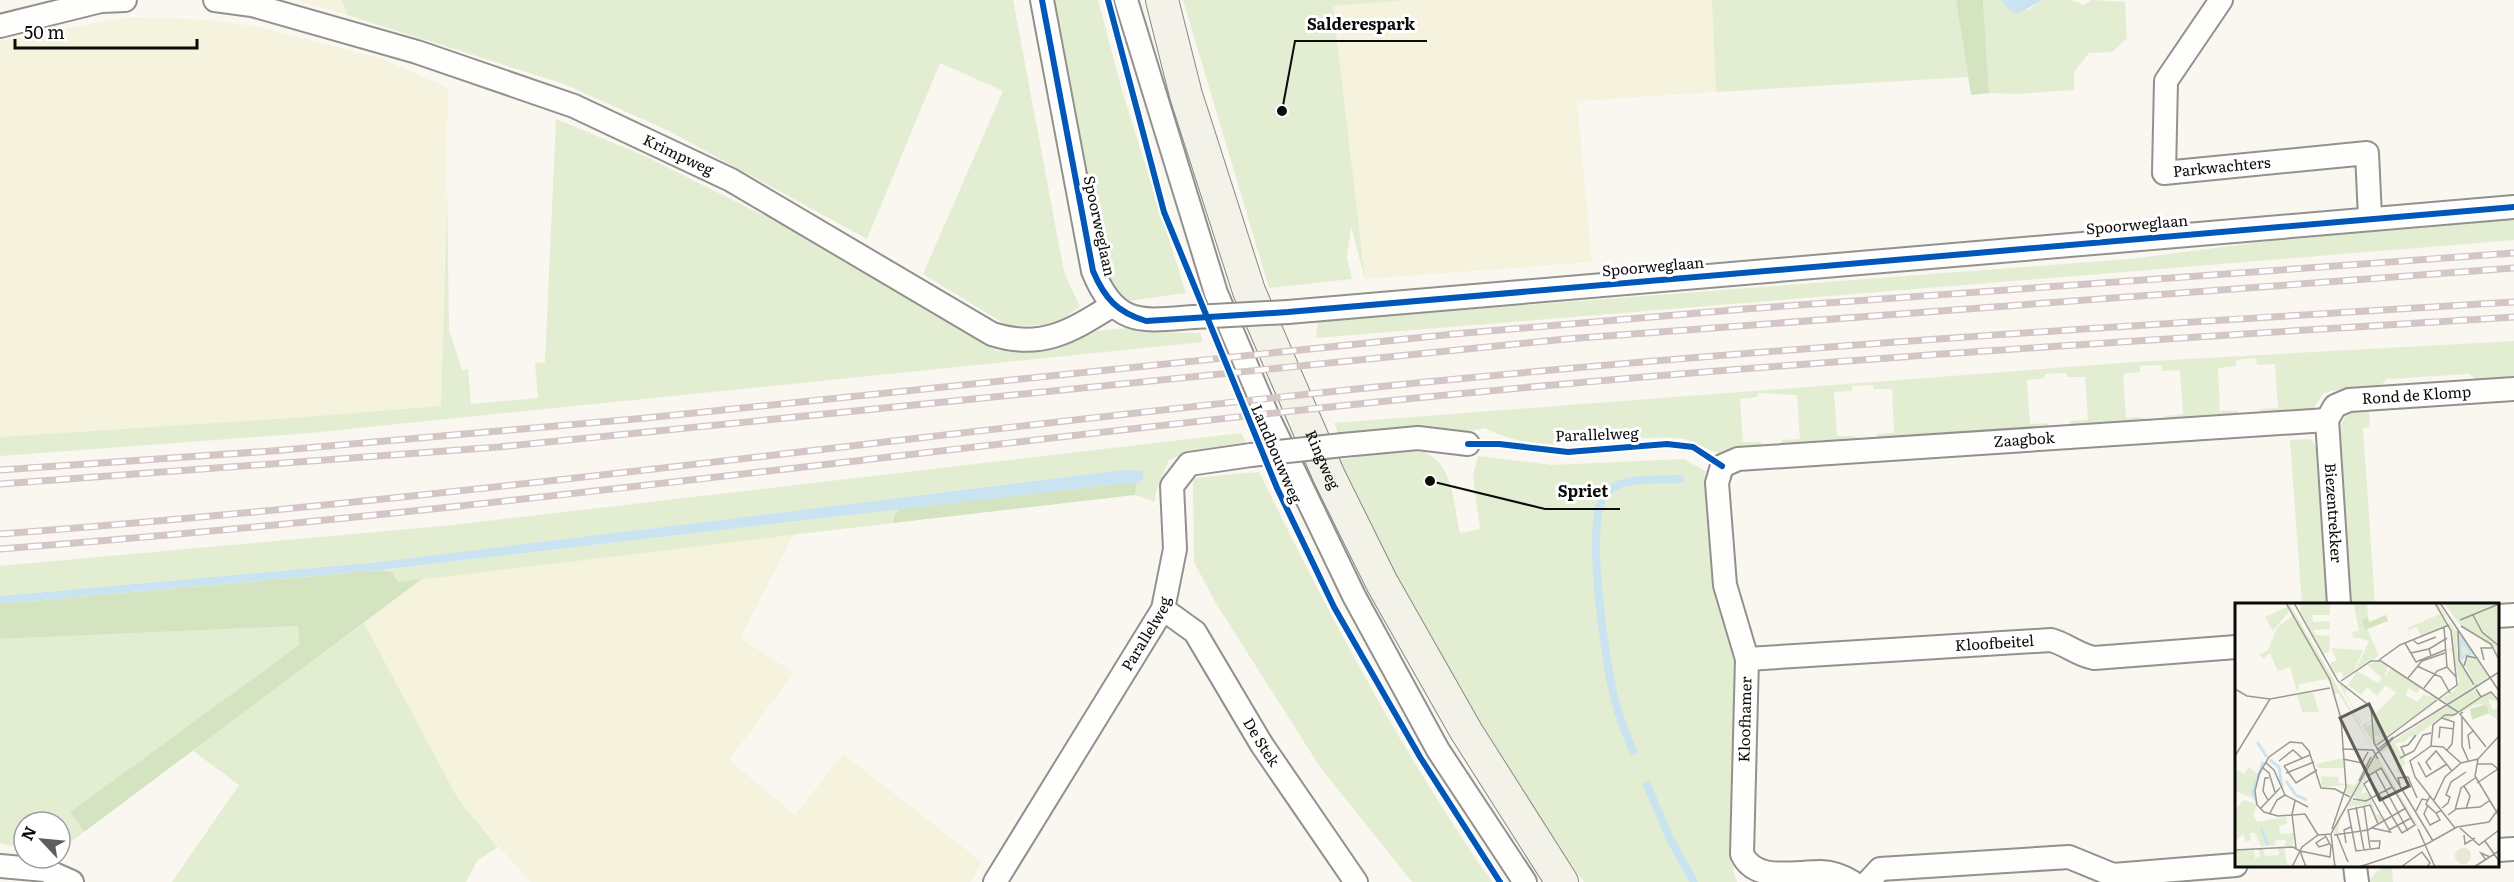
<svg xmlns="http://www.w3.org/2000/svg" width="2514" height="882" font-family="Literata,serif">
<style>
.farmland{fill:#f5f2dd}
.green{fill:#e3edd2}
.forest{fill:#d4e4c0}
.water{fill:#c9e4f0}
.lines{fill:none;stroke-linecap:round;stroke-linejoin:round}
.stream{stroke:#c9e4f0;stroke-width:8}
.street-casing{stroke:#92918e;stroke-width:26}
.secondary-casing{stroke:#898885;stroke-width:34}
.street{stroke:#fefefd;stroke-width:22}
.secondary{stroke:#f3f2e9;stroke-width:32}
.rail-casing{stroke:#d4c6c6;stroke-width:7}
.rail{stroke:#fff;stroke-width:4.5;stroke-dasharray:14;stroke-linecap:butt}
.street-bridge-casing{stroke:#92918e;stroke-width:26;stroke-linecap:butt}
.street-bridge{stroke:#fefefd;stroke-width:22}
.cycleway-casing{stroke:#fff;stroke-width:10}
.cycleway{stroke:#0057b8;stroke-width:6}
.labels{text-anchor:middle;stroke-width:6;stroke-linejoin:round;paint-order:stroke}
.street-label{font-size:15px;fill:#0b0b0b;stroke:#fff}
.inset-river{fill:none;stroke:#c9e4f0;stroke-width:3}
.inset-road{fill:none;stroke:#9a9994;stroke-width:1.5}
.view{fill:#5e5e5b;fill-opacity:0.15;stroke:#5e5e5b;stroke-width:3}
.inset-edge{fill:none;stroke:#0b0b0b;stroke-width:3}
.leader{fill:none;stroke:#0b0b0b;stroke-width:2}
.callout-dot{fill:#0b0b0b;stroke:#fff;stroke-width:2}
.callout-label{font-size:16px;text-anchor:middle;font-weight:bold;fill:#0b0b0b;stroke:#fff;stroke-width:6;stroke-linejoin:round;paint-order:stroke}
</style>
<rect width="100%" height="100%" fill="#f9f7f0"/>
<g class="farmland">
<path d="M298 0H342L347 15Z"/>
<path d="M1409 0H1712L1716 92 1577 101 1592 262 1365 279 1333 6Z"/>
<path d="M128 17 209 20 260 27 382 59 448 88 441 406 291 418 0 437V41Z"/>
<path d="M794 534 740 638 794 673 729 760 795 815 843 754 982 862 970 882H530L458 799 364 623 422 579Z"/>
</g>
<g class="green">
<path d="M342 0H1013L1064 272 1080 307 1052 325 1008 326 923 274 1003 91 940 63 867 239 667 130 564 84 347 15Z"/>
<path d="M1052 0H1098L1123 94 1186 293 1128 301 1110 283 1100 256Z"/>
<path d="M1183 0H1409L1333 6 1365 279 1351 226 1347 257 1352 279 1269 288Z"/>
<path d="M1712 0H1956L1968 77 1716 92Z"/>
<path d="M1983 0H2001L2008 9 2028 10 2043 0H2072L2084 5 2091 0 2125 2 2127 38 2112 52 2089 53 2074 72V90L2015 94 1989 93Z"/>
<path d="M556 119 647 157 826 247 997 351 1054 345 1097 331 1128 328 1145 332 1200 333 1203 342 310 433 0 456V437L291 418 441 406 447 187 449 330 462 370 468 369 471 404 538 398 535 363 545 362Z"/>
<path d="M2514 216V240L1316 338 1318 321 2129 259 2350 231Z"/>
<path d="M2514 341V378L2479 381 2469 374 2387 379 2379 387 2331 391 2323 394 2312 410 2261 417 2260 409 2278 408 2275 364 2257 365 2256 358 2236 360V366L2218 368 2220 411H2238L2239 418 2165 423V416L2183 414 2180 370 2162 371 2161 365 2140 366V372L2123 374 2126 418 2143 417 2144 424 2070 428V421L2088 420 2085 377H2067L2066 373 2045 374V378L2027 380 2030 424 2048 423 2049 430 1877 442V434L1894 433 1892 389H1874L1873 385 1852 386V391L1834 392 1837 436H1855L1856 443 1783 448 1782 440 1800 439 1797 395 1758 393 1757 397 1740 399 1743 442H1761V449C1751 450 1723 455 1715 452 1701 447 1693 439 1677 438 1612 434 1545 460 1485 428L1465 432 1411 427 1339 435 1334 423 2134 362Z"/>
<path d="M2356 410H2369L2370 427 2363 428 2375 604H2352L2350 599 2339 429 2345 417Z"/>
<path d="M1241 433 1247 445 1188 452 1169 460 1156 492 1155 502 1135 495 1137 482 1143 478V473L1124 470 379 562 0 596V566L453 525Z"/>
<path d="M2311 439 2318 451 2328 604H2302L2290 440Z"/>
<path d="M1412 449C1455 455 1452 501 1460 533L1480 529 1473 476 1478 456 1552 465 1684 459 1705 471 1739 674 1733 871 1737 882H1584L1507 778 1420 630 1334 460 1354 458V455Z"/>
<path d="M1259 472C1328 613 1401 752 1492 882H1412L1320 767 1217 605 1194 562 1193 478Z"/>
<path d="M900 509 894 515 893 523 398 582 392 572 380 570Z"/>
<path d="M364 623 458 799 498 847 477 861 466 882H172L239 785 192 750Z"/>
<path d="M298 626 299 645 70 812 84 832 60 850V822H24V848L0 843V639Z"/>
<path d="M2385 867H2392L2393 882H2369L2376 872Z"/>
</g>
<g class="forest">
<path d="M1956 0H1983L1989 93 1971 95Z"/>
<path d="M1137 482 1135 495 893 523 894 515 900 509 1124 483 1135 485Z"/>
<path d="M380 570 392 572 398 582 422 579 84 832 70 812 299 645 298 626 0 639V604Z"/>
</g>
<g class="water">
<path d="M2001 0H2043L2017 14 2008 9Z"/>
<path d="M1124 470 1142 471 1144 478 1135 485 1124 483 380 570 0 604V596L379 562Z"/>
</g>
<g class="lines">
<g class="stream">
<path d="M1633 751C1627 736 1620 720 1616 704 1606 669 1583 518 1606 493 1622 476 1659 480 1680 479"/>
<path d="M1647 785 1670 839 1694 882"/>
</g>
<defs>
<g id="street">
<path id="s1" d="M215 0 252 5 417 52 574 106 731 180 992 334C1042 350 1071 331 1113 305"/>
<path d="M1042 0 1093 271C1116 327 1141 321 1194 317"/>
<path d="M1126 0 1216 293 1268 417 1354 596 1438 750 1525 882"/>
<path id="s2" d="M2221 0 2166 81 2164 173 2367 153 2370 217"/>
<path d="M0 26 101 1 125 0"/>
<path d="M1288 312 2514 207"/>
<path id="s3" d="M2327 420 2335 406 2349 400 2514 389"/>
<path id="s4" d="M2327 420 2339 604"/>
<path d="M1343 445 1418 438 1468 444"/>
<path id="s5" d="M1163 609 1195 632 1262 745 1356 882"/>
<path d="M2498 616 2514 615"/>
<path id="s6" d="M1747 659 2051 640C2066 644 2078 655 2094 658L2236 647"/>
<path d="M2498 850 2514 849"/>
<path d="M0 866 45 870 72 882"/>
<path d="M2355 866 2357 882"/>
<path id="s7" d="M995 882 1163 609 1175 549 1172 486 1189 464 1251 455"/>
<path id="s8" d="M1852 882C1842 876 1833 872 1821 872 1791 872 1755 882 1742 854L1747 659 1725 585 1717 483 1722 466 1738 459 2327 420"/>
<path d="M1868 882 1880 869 2069 857 2113 875 2236 865"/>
</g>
<g id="secondary">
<path id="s9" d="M1162 0 1186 95 1249 291 1329 476 1382 583 1466 731 1562 882"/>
</g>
</defs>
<use href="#street" class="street-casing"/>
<use href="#secondary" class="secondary-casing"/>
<use href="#street" class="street"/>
<use href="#secondary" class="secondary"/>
<defs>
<g id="rail">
<path d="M0 470 272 451 646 418 1454 334 1745 309 2514 253"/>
<path d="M0 484 499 447 1566 339 2514 268"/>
<path d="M0 534C477 498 950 429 1426 382 1788 346 2151 324 2514 302"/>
<path d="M0 549C477 513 950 445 1426 397 1788 361 2151 340 2514 317"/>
</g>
</defs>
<use href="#rail" class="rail-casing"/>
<use href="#rail" class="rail"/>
<defs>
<g id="street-bridge">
<path d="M1194 317 1288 312"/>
<path d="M1251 455 1343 445"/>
</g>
</defs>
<use href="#street-bridge" class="street-bridge-casing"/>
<use href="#street-bridge" class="street-bridge"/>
<defs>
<g id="cycleway">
<path d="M1042 0 1093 271C1105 299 1117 312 1146 321L1288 312 2514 207"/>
<path d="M1108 0 1164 212 1277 488 1334 607 1420 757 1500 882"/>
<path d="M1468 444H1499L1568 452 1667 444 1693 447 1722 466"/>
</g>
</defs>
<use href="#cycleway" class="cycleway-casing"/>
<use href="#cycleway" class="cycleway"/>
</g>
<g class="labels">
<g class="street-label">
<text dy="5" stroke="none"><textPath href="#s1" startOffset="490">Krimpweg</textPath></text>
<text dy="5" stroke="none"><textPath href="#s2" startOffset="248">Parkwachters</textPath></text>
<text transform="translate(2137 225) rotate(-5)" y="5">Spoorweglaan</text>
<text transform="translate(1099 226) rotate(78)" y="5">Spoorweglaan</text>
<text transform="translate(1653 267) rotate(-5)" y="5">Spoorweglaan</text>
<text dy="5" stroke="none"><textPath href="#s3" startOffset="99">Rond de Klomp</textPath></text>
<text transform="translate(1597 435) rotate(-2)" y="5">Parallelweg</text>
<text dy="5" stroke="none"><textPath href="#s8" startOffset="816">Zaagbok</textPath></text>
<text transform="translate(1276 454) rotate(67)" y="5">Landbouwweg</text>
<text dy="5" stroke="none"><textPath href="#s9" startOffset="488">Ringweg</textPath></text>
<text dy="5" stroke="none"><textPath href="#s4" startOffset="93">Biezentrekker</textPath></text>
<text dy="5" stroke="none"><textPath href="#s7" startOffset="291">Parallelweg</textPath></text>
<text dy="5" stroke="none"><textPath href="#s6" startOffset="248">Kloofbeitel</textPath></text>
<text dy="5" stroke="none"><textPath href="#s8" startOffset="254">Kloofhamer</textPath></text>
<text dy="5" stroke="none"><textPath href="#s5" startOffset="168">De Stek</textPath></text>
</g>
</g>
<g transform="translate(2235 603)">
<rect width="264" height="264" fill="#f9f7f0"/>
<path d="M51 0H54L140 148 103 90 97 92 98 83 92 76 65 81 62 89 55 64 43 68 35 50 29 55 24 52 33 47 42 25 57 13 54 8 38 28 30 14 52 4ZM60 0H95V12H77L78 19 95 18V26L79 27 80 32 95 33 94 49 88 51 65 9 66 3ZM132 0 133 14 128 16 144 53 121 66 134 38 118 34 117 29 124 28 119 3ZM198 0H203L221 29 222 49 238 84 212 100 207 95 219 88 224 78 217 47 211 48 217 45 214 19 207 10 213 21 186 33 182 24 174 27 176 37 172 25 205 11ZM209 0H264V55L260 46 226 23ZM220 23 244 58 240 53 236 52 231 53 228 57V63L237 78 229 59 233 53 240 54 253 74 242 81H238L225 59ZM96 45 128 47 119 68 108 75 107 68 100 71 96 64V59L102 58ZM144 58 153 63 150 73 157 65 186 84 182 90 174 85 170 92 183 99 188 92 204 95 142 140V146L123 115 104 81 113 83 110 90 128 122 135 118 129 125 139 121 140 136 147 135 140 133 139 112 161 90 151 82 142 93 132 84 126 92 113 82 122 68 143 80 147 75 132 62ZM238 86 245 93 255 90 264 99 253 96 258 107 264 104V117L254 112 251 101 239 102 214 116 207 114 178 135 175 133 170 139 160 140 171 161 164 166 168 171 164 170 155 145 147 150 145 147 213 102 220 105 214 101ZM78 90 84 109H67L62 91ZM137 148 117 192 110 190 111 182 87 184 86 173 104 174 103 180 120 182ZM141 151 182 221 191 238V239L159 185 136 195 141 212 144 211 148 217 145 219 142 220 135 201 111 204 105 213 103 231 99 230 102 216 111 202 116 197 122 198 119 192ZM146 164 159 184 136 195 132 189 126 191 133 172ZM108 155 109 165H83L81 161ZM14 164 23 171 19 188 22 201 18 212 22 219 51 214 52 221 44 223 45 231 60 230 57 243H50L51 237H41L39 241 43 242 26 243 20 230H14L16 237 11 239 8 231 0 238V206L9 197 20 201 18 191 17 195 0 188V166L9 171ZM43 243 49 244 52 262 0 264V248L19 246 20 255 25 253 23 246 28 245 30 253 44 252Z" fill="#e3edd2" fill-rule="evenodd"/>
<path d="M151 12 153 18 130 27 127 16 133 14 134 19ZM251 101 254 110 237 117 235 106Z" fill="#d4e4c0"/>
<path d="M220 253a8 8 0 1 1 16 0a8 8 0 1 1-16 0Z" fill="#e5e9d5"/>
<path class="inset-river" d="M226 36 237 50 226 55 225 50ZM22 139 32 154M35 157 44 164 47 185M51 178 61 192 72 197M20 197 18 189 28 159M26 225 33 242"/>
<path class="inset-road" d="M51 0 95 77 106 116 111 184 97 226M59 0 103 78 136 104 139 140 198 238M205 0 264 88M238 12 247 29 264 43M225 17 264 1M226 23 256 41 264 57M209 24 212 64 222 75M223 28 224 57 239 82M178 37 183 41 201 34M170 40 181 59M194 46 212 35M176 50 194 46 196 53M144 57 165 42 214 22M249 57 246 45H257M181 59 210 47M182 63 206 74 215 90M229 63 232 53 241 55M173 75 187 58 210 50M106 78 136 58H146L223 109M242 82 239 85 264 69M189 85 202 68 212 64M0 86 12 93 35 96 95 85M241 86 246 94 256 89 264 98M228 109 225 111 251 144M227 114V143L234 159M207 115 219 119 217 141 212 147M264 133 243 156 240 173 264 213M204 135 205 124 219 126M142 142 222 82 216 28 200 0M196 143 198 122 210 112H219L246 94M107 146 138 147 143 156M235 146 233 132 238 128M142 147 158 134M0 153 35 96M170 153 166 144 173 142 181 132M165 155 179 148 188 132 196 130M108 156 127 160 133 149M44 158 58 147 67 155M30 159 39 167 50 192 73 204M183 159 191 174 212 161M243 161H257L263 166M49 163 61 180 82 167M49 163 75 152M27 164 34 170 40 189M146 165 180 222 167 230 133 173ZM196 167 191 159 201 148 217 168M141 169 173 228M51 170 79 159M135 176 129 181 156 230M124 178 136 154M242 180 263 166M165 182 163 175 173 174 182 195M229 183 235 193 231 206M195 193 191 201 201 210M118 196 131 198 157 184M33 197 28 188 30 175H34M199 197 210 174 226 160M60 198 57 211 61 245M193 202 189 211 195 222 205 217 201 210 207 207M129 203 135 245M121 204 129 247M26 205 45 185M207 205 213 200 215 194 211 192 216 179 231 169M220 206 245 204 254 198M181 208 187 196 192 197M35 210 42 197 50 192M213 212 220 207 226 185 240 175M143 221 135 202 113 207 121 248 144 245M137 225 155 229M220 225 180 174 175 158 196 143 208 144 226 160 243 156M225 225 244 242 264 227M183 226 200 264M154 227 176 215M83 232 70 211 43 213 29 209 22 202 20 188 24 171 34 154 55 139 67 140 74 148 86 185 100 186 115 194M99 232 133 227 171 205M102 232 113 259M229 232 230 241 240 235M90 234 81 240 84 244 94 241M135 238H145L144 246M250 238 264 258M111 240 109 227 116 224M0 247 58 244 65 248 71 264M65 248 95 254 96 243 90 232M251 257 246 250 255 254M57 264 67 244 83 232 96 231M100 264 96 231 140 152 160 134 239 85M124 264 190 242 222 224 254 219 264 205M166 264 187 249 195 260 192 264M239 264 264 248"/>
<path class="view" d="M134 101 174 183 145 197 105 115Z"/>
<rect width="264" height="264" class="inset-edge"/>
</g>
<path class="leader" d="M1282 111L1295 41H1427M1430 481L1545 509H1620"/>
<g class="callout-dot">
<circle cx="1282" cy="111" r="6"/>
<circle cx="1430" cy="481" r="6"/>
</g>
<g class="callout-label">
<text x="1361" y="30">Salderespark</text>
<text x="1583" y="497">Spriet</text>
</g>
<g transform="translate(42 840) rotate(296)"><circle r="28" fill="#ffffff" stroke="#9d9d9d" stroke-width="1.5"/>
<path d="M0-4.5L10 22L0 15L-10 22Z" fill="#5e5e5b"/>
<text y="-9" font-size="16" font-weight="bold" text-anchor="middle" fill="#0b0b0b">N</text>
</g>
<path d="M15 39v9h182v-9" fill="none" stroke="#0b0b0b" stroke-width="3"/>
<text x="24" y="39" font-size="18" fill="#0b0b0b" stroke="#ffffff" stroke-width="4.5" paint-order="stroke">50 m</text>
</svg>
